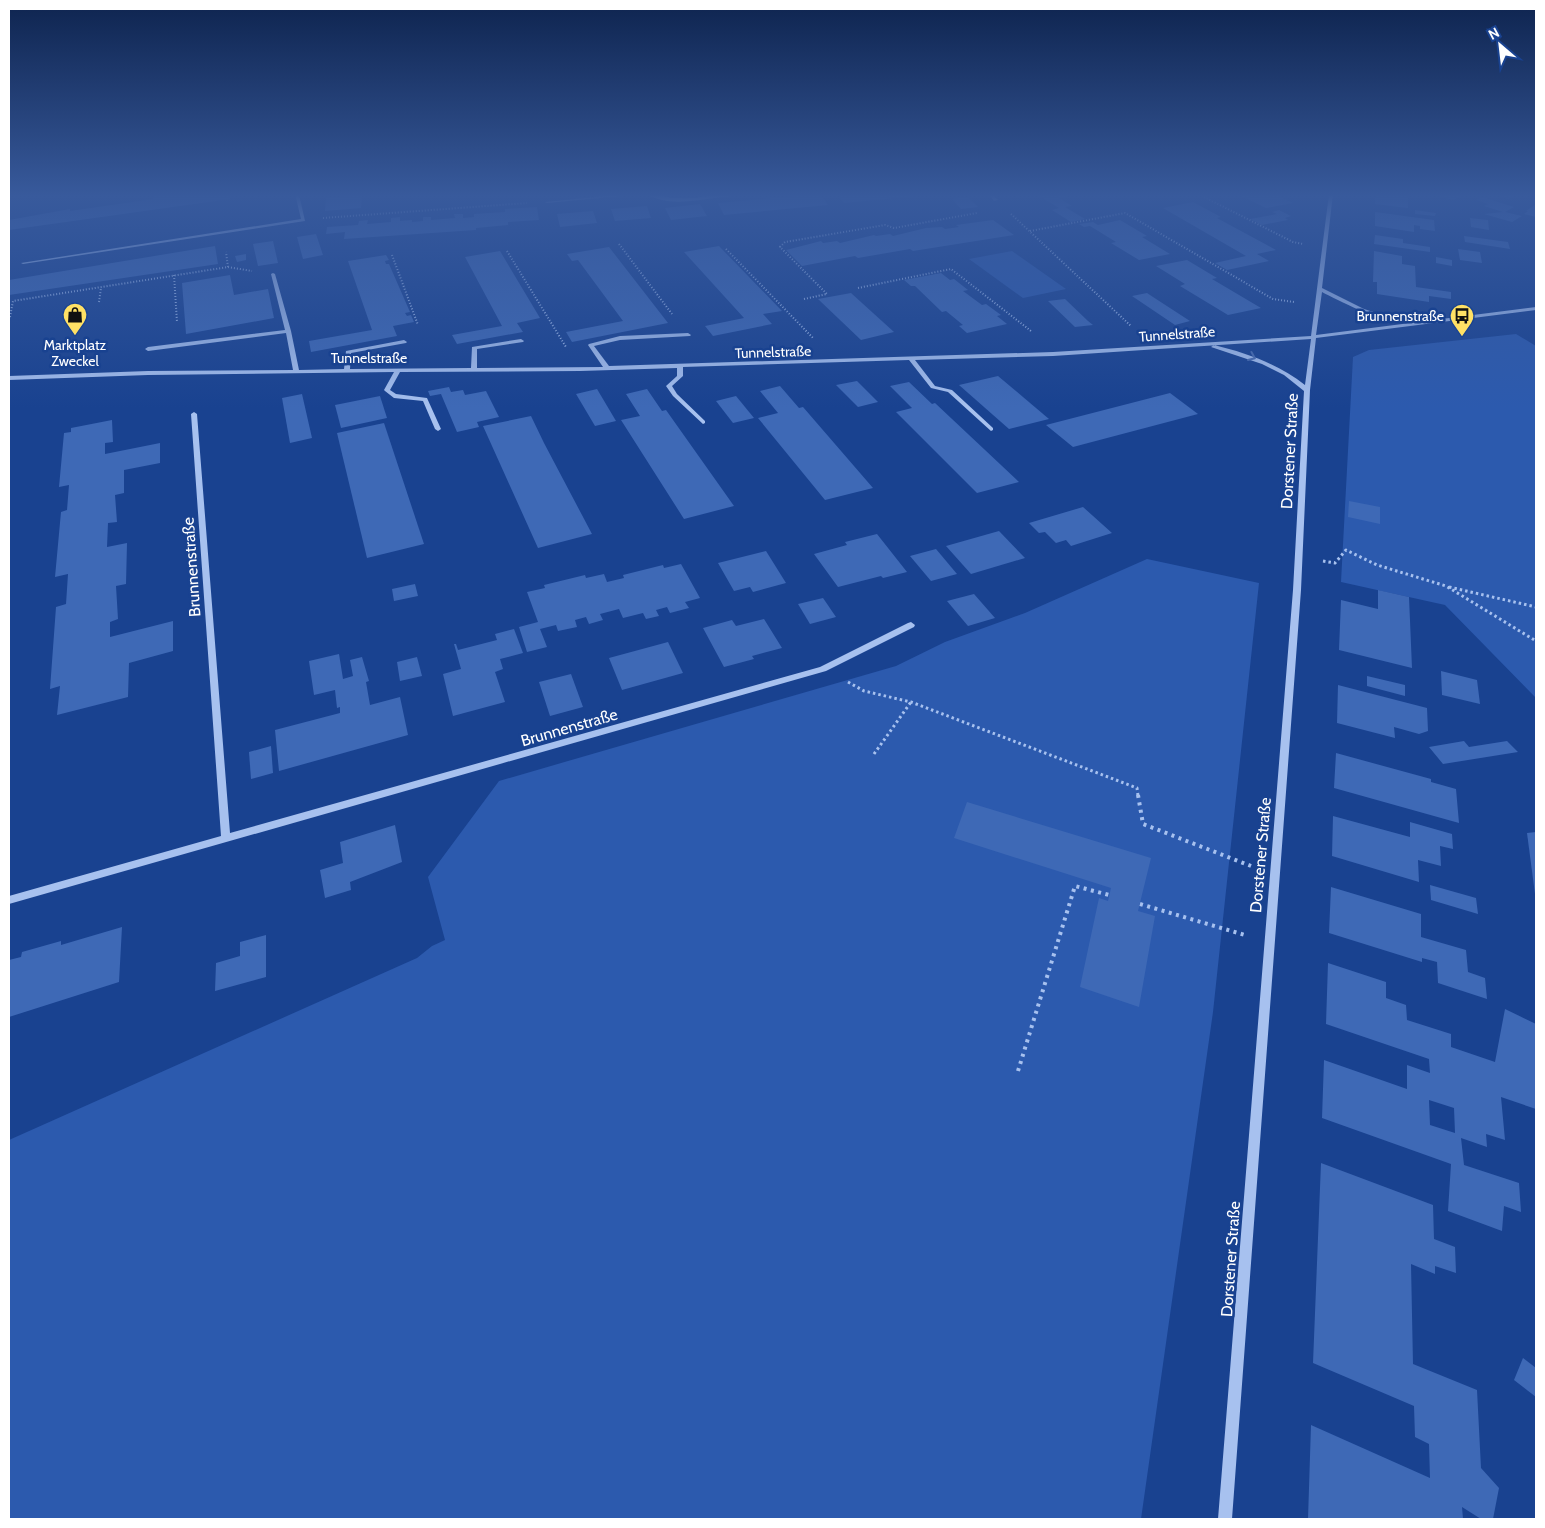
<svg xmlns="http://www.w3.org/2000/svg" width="1545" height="1528" font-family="Cabin,sans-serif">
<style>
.green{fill:#2c5aae}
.building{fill:#3e69b6;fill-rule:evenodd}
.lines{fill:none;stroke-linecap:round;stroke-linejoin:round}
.path-far2{stroke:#a7c1ef;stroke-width:2;stroke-dasharray:1 2;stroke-linecap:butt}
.path-far1{stroke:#a7c1ef;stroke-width:3;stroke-dasharray:2.5 3;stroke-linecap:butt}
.path{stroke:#a7c1ef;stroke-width:4;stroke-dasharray:3 4.5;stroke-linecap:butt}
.minor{fill:#a7c1ef;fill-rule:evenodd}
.oneway{stroke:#4b6eb1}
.labels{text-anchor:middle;stroke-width:5;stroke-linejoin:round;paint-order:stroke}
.far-poi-label{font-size:14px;fill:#fff;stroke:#194290;text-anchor:end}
.far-street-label{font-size:14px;fill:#fff;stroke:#194290}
.street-label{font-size:16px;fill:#fff;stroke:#194290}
</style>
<rect width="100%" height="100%" fill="#194290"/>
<g class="green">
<path d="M1012 251 1066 289 1023 298 969 259Z"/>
<path d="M1516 334 1536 346V698L1445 605 1341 582 1353 357 1369 350Z"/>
<path d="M1147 559 1259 583 1213 1012 1141 1519H9V1140L417 958 432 946 445 940 428 877 499 781 896 666 945 642 1025 613Z"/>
</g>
<g class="building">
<path d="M153 194H229L230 199 9 230V220L70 209V211L153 199Z"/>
<path d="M820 194 828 205 724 215 718 203Z"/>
<path d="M837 194H927V195L844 203Z"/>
<path d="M1036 194H1074L1059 198 1072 206 1065 207 1085 219 1071 222 1052 210 1059 208Z"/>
<path d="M1237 194H1274L1293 203 1266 208Z"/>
<path d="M1375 194H1408V208L1375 204Z"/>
<path d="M1447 194H1461L1464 195 1453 200 1441 197Z"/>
<path d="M1493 194H1513L1517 195 1508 199Z"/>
<path d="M362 195 361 208 325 211 326 198Z"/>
<path d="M968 197 978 207 961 209 952 199Z"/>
<path d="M1482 197 1514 207 1505 212 1522 216 1512 222 1484 214 1503 212 1484 206 1488 204 1476 200Z"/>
<path d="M1193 202 1221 217 1217 218 1276 250 1257 254 1269 261 1227 270 1215 263 1246 256 1163 208Z"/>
<path d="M700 204 707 216 671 220 665 208Z"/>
<path d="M1536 204V217L1524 214 1528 211H1526Z"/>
<path d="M647 206 651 218 615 221 611 209Z"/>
<path d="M537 207 539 220 508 222V225L476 228V230L344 239 345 232 326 234 327 227 358 225 359 221 368 220 367 224 391 222V218L400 217V221L412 220V222L423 221V217H431V220L455 218 454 214H463V218L474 217V214L505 212V209Z"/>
<path d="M1279 210 1291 216 1285 218 1288 220 1262 225 1250 219 1277 214 1272 212Z"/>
<path d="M1415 210 1436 213 1435 216 1415 214Z"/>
<path d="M593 211 597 223 560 227 557 214Z"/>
<path d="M1375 212 1434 220 1435 231 1420 229V226L1414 225V232L1375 226Z"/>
<path d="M1470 218 1488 220 1489 230 1471 227Z"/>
<path d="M993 220 1014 235 913 251 910 249 858 258 855 256 802 266 786 250 821 241 823 243 837 241 840 243 874 235 876 236 890 234 893 236 926 228 942 227 945 229 959 227 956 225Z"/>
<path d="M1120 220 1147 236 1142 237 1170 254 1139 260 1111 243 1116 242 1090 226 1084 227 1079 224 1093 222 1098 225Z"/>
<path d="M316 234 323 255 303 259 297 237Z"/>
<path d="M1375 235 1403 239V243L1430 247V252L1374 244Z"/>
<path d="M1464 236 1508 242 1510 249 1465 242Z"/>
<path d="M273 241 278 263 258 266 253 244Z"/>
<path d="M215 246 218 264 9 295V280Z"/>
<path d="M719 246 782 311 763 314 772 324 713 336 705 326 744 318 684 252Z"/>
<path d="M609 247 668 323 572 342 566 332 623 321 578 260 572 261 567 254Z"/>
<path d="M1458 249 1480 252 1482 263 1460 260Z"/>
<path d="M500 251 540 318 517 323 523 332 457 344 452 335 502 326 465 257Z"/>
<path d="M1374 251 1402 256V264L1415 266 1416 287 1451 292V299L1429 296V302L1377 294V282H1373Z"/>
<path d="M246 254V260L237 262 235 256Z"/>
<path d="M386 255 389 260 385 261 386 264H389L410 312 405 313 407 316 411 315 414 322 393 326 397 336 311 352 309 341 372 330 348 261Z"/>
<path d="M1436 257 1452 260V266L1436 263Z"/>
<path d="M1187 260 1217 278 1212 279 1261 308 1228 315 1180 286 1185 284 1156 266Z"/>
<path d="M941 273 950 280 954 279 968 290 963 291 982 305 986 304 1001 315 997 316 1007 324 967 333 959 326 963 325 946 311 942 312 915 286H911L904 280Z"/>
<path d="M230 275 234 295 268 289 274 318 186 334 182 283Z"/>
<path d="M851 293 894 332 861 340 818 299Z"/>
<path d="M1147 293 1153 297 1190 321 1175 325 1132 296Z"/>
<path d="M1065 299 1088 321 1093 325 1075 327 1048 301Z"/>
<path d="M998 376 1023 397 1049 419 1009 429 959 385Z"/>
<path d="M857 381 878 402 858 407 836 385Z"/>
<path d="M909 382 932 404 935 403 1019 482 977 493 896 412 912 408 890 386Z"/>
<path d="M780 386 799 408 803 407 873 488 825 500 758 418 778 413 760 391Z"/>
<path d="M449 387 451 392 463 390 465 395 486 391 499 417 477 422 479 427 457 432 441 394 430 396 428 391Z"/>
<path d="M597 389 616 421 595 426 576 394Z"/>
<path d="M647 389 662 411 666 410 734 506 684 519 621 420 640 416 626 394Z"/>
<path d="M1170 393 1198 414 1073 447 1046 425Z"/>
<path d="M302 394 312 438 290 443 282 398Z"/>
<path d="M380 396 387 418 341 428 335 405Z"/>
<path d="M736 396 754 418 733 423 716 401Z"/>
<path d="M531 416 544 443 592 534 538 548 483 426Z"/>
<path d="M112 420 113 442 105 443V454L160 443V463L124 470V493L115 495 117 522 108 523 107 547 127 543 126 584 116 586 118 619 110 622V637L173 621V651L129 663 128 697 57 715 60 686 50 689 56 607 66 604 68 574 55 577 61 512 67 510 69 485 59 487 64 433 71 432V428Z"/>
<path d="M384 423 424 544 367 558 337 433Z"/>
<path d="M1349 501 1380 507V524L1348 517Z"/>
<path d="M1083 507 1112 533 1071 546 1066 540 1056 543 1045 532 1039 533 1029 523Z"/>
<path d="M999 531 1025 558 971 574 946 546Z"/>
<path d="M877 534 907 572 883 578 881 576 838 587 814 554 847 545 845 542Z"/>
<path d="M936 549 957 574 931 581 910 556Z"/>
<path d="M766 551 786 583 753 592 750 587 734 591 718 563Z"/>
<path d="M681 564 700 598 685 602 689 608 670 613 667 607 656 610 659 616 646 619 643 613 623 618 619 609 600 614 603 620 589 624 586 617 575 620 577 627 558 631 556 625 540 629 547 647 527 652 519 627 538 622 527 592 545 588 544 585 585 575 586 578 604 574 607 582 624 578 623 575 663 565 664 568Z"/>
<path d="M415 584 418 596 394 601 392 589Z"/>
<path d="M1378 590 1409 597 1412 668 1339 650 1341 600 1378 609Z"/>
<path d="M974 594 995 618 968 626 947 601Z"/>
<path d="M823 598 836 617 810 624 798 604Z"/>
<path d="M764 619 782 648 752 656 754 659 724 667 703 628 732 620 736 626Z"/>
<path d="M514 629 523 653 500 659 503 669 495 672 505 702 453 716 443 674 461 669 454 644H456L458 650 497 640 495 634Z"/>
<path d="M668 642 683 673 622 690 609 658Z"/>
<path d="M339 654 343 679 353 676 350 660 362 657 369 681 366 682 370 705 400 697 408 735 279 771 275 730 340 713V707L337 708 335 690 314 695 309 661Z"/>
<path d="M417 657 422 676 400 681 397 662Z"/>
<path d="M1441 671 1477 680 1480 704 1442 695Z"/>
<path d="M571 674 583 707 550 716 539 682Z"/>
<path d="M1367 676 1405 685V696L1367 686Z"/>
<path d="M1338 685 1427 708 1428 731 1419 734 1394 727 1395 738 1337 723Z"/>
<path d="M1464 741 1469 747 1507 741 1518 752 1443 764 1429 747Z"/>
<path d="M271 746 273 773 251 779 249 752Z"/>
<path d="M1336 753 1431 779V782L1456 789 1459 823 1334 788Z"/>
<path d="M967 802 1151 858 1138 911 1155 916 1139 1007 1080 987 1099 898 1108 901 1111 888 954 838Z"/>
<path d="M1333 816 1410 837V822L1452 834 1453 849 1440 846 1441 866 1418 860 1419 882 1332 856Z"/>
<path d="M395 825 402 862 350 882 351 890 325 898 320 870 343 863 340 842Z"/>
<path d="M1536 832V894H1535L1527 833Z"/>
<path d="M1430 885 1476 898 1478 914 1431 900Z"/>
<path d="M1331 887 1421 914V937L1466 950 1468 972 1485 978 1487 999 1438 983 1437 962 1422 958V962L1329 933Z"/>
<path d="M122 927 119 982 9 1017V960L21 957 22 952 61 941V945Z"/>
<path d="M266 935V977L215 991 216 963 240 956V942Z"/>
<path d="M1328 963 1386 982V998L1406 1005 1407 1020 1451 1034V1047L1495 1062 1505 1009 1536 1024V1109L1501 1097 1505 1140 1486 1134 1487 1147 1461 1138 1464 1165 1519 1183 1521 1212 1504 1206 1502 1231 1448 1211 1451 1164 1322 1118 1324 1060 1407 1089V1065L1430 1073 1429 1059 1326 1024ZM1429 1100 1454 1108 1455 1133 1430 1125Z"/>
<path d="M1321 1163 1433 1205 1434 1239 1455 1247 1456 1273 1435 1266V1274L1411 1264 1413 1364 1477 1390 1481 1468 1499 1488 1493 1519H1481L1462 1507 1463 1519H1308L1311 1425 1430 1478 1429 1444 1415 1437 1414 1406 1313 1363Z"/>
<path d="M1523 1358 1536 1368V1397L1514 1380Z"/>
</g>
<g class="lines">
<g class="path-far2">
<path d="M1204 197 1293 242 1303 244"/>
<path d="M1011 214 1131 326"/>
<path d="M323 218 527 203"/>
<path d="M1030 231 1125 213 1273 299 1294 302"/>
<path d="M619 244 672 314"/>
<path d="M726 249 814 339"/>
<path d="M507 251 566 347"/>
<path d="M392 255 418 325"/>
<path d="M228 267 252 271"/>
<path d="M174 275 177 322"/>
<path d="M858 288 951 269 1031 331"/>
<path d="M804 299 827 294 780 247 785 242 885 225 894 228 977 213"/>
<path d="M99 302 101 288"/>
<path d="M10 317 13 301 228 267 226 252"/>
</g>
<g class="path-far1">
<path d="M1323 561 1335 563 1346 550 1377 565 1446 586 1536 641"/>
<path d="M1449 587 1536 607"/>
<path d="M848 682 864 691 911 702 1137 788 1138 796"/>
<path d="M874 754 911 702"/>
</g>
<g class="path">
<path d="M1138 795 1143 824 1251 866"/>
<path d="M1140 904 1245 935"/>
<path d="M1018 1071 1075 886 1109 895"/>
</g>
<g class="minor">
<path d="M295 194H299L305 221 23 264 21 263 301 219Z"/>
<path d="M625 194H643L547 203 545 202Z"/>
<path d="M647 194C657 194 667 198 678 198 698 199 717 194 737 194 730 197 721 197 714 198 692 201 666 206 647 194Z"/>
<path d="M988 194H992L998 200 994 201Z"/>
<path d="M1329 194H1333L1322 288 1364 309 1386 316 1412 321C1394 329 1339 301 1322 292L1316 335 1536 307V310L1316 338 1310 390 1301 590 1232 1519H1218L1293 590 1304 391 1284 375 1262 364 1211 347 1214 345C1247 353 1278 364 1305 385L1311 339 1053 356 915 360 935 386 952 390 993 428V430L991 431 948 392 931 388 909 360 683 367V376L672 386 677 394 705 421V423L703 424 673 396 666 386 677 376V368L580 371 400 372 390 390 396 394 427 398 441 429 438 431 435 429 423 401 394 398 385 391 384 390 394 372 148 375 9 380V376L148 371 293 370 286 333 148 351 145 349 148 347 285 330 271 274 273 273 275 274 291 331 299 370 344 369 346 351 404 340 407 342 406 343 351 353 350 369 471 368 472 347 521 339 524 341 523 342 477 349V368L603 367 588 345 589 344 620 336 688 333 691 335 690 336 620 340 594 346 609 366 1053 352 1311 336Z"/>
<path d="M194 412 197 414 230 833 820 667 908 623 911 622 915 625 914 627 826 671 9 904V896L221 836 191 414Z"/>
</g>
</g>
<defs><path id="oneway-chevron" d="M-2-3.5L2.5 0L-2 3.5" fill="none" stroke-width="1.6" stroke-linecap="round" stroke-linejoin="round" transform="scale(1.25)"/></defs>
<use class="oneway" href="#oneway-chevron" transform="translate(1252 357) rotate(23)"/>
<linearGradient id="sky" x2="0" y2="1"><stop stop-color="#0e244f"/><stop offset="0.48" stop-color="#385a9c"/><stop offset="1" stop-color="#385a9c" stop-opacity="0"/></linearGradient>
<rect width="1545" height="408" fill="url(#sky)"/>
<defs>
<symbol id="shop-pin" viewBox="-11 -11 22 30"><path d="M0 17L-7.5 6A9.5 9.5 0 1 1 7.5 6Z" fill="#ffe165" stroke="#194290"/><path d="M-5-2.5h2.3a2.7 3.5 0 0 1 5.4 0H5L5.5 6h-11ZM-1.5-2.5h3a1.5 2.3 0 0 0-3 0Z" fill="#111"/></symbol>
<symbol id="bus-pin" viewBox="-11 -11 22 30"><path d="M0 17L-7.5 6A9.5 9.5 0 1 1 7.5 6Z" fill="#ffe165" stroke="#194290"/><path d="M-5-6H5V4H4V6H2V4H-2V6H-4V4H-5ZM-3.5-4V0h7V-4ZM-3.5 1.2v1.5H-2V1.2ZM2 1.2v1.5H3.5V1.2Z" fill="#111"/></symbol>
</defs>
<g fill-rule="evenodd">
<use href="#shop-pin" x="61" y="301" width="28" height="38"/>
<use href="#bus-pin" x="1448" y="302" width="28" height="38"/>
</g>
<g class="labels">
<g class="far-poi-label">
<text x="1444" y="321">Brunnenstraße</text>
<text x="75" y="350" text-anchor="middle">Marktplatz<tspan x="75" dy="16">Zweckel</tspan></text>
</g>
<g class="far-street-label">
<text transform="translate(1177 334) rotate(-4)" y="5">Tunnelstraße</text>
<text transform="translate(773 352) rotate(-2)" y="5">Tunnelstraße</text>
<text x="369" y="363">Tunnelstraße</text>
</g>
<g class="street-label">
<text transform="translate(1289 451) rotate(-87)" y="6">Dorstener Straße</text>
<text transform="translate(191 567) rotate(-94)" y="6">Brunnenstraße</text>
<text transform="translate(569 727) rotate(-16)" y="6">Brunnenstraße</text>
<text transform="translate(1260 855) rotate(-85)" y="6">Dorstener Straße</text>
<text transform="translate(1230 1259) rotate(-86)" y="6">Dorstener Straße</text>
</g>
</g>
<rect width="1545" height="1528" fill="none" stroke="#ffffff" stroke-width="20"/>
<g transform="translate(1500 45) rotate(332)" stroke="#194290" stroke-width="4" paint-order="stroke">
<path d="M0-4L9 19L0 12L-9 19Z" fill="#ffffff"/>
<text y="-8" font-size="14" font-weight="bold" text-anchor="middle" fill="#ffffff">N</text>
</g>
</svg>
